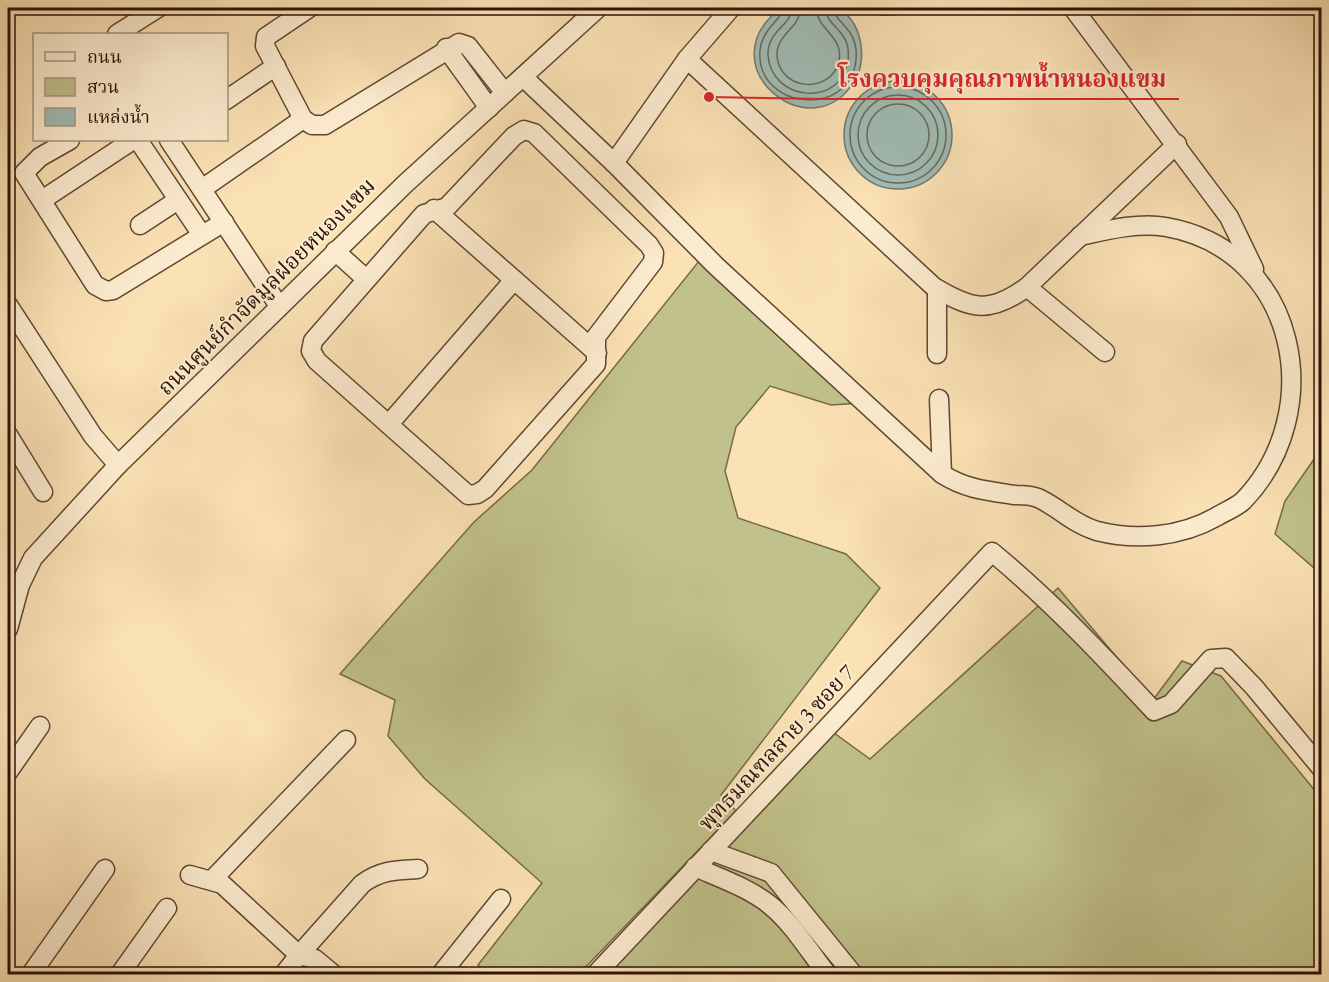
<svg xmlns="http://www.w3.org/2000/svg" width="1329" height="982" font-family="'EB Garamond','Noto Serif Thai',serif">
<style>
.green{fill:#c1c28b;stroke:#766a48;stroke-width:1.5}
.water{fill:#a0bcb5;stroke:#71786f;stroke-width:1.5}
.lines{fill:none;stroke-linecap:round;stroke-linejoin:round}
.shore{stroke:#66685e;stroke-width:1.5}
.minor-casing{stroke:#5f4732;stroke-width:21}
.minor{stroke:#fceccf;stroke-width:18}
.labels{text-anchor:middle;stroke-width:4.5;stroke-linejoin:round;paint-order:stroke}
.street-label{font-size:22px;fill:#2b1306;stroke:#fceccf}
.leader{fill:none;stroke:#d62828;stroke-width:2}
.callout-dot{fill:#d62828;stroke:#fceccf;stroke-width:2}
.callout-label{font-size:24px;text-anchor:middle;font-weight:bold;fill:#d62828;stroke:#fceccf;stroke-width:4.5;stroke-linejoin:round;paint-order:stroke}
</style>
<rect width="100%" height="100%" fill="#fbe2b5"/>
<filter id="stains"><feTurbulence type="fractalNoise" baseFrequency=".00333" numOctaves="4"/><feColorMatrix values="0 0 0 0 .2 0 0 0 0 .09 0 0 0 0 .02 0 0 0 .5 -.17"/></filter>
<radialGradient id="worn" r=".72"><stop offset=".6" stop-color="#630" stop-opacity="0"/><stop offset="1" stop-color="#630" stop-opacity=".3"/></radialGradient>
<g class="green">
<path d="M703 256 860 403 831 405 770 386 736 427 725 471 738 518 846 554 880 588 721 795 736 811 579 974H488L478 965 542 883 425 779 388 736 395 700 340 674 474 522 532 470Z"/>
<path d="M1321 449V574L1275 534 1285 501Z"/>
<path d="M1058 588 1153 700 1182 661 1221 676 1321 798V974H605L834 733 870 759Z"/>
</g>
<g class="water">
<path d="M781 8C794 7 825 4 836 8 862 19 868 59 855 80 813 153 704 66 781 8Z"/>
<path d="M857 8H913C895 19 875 16 857 8Z"/>
<circle cx="898" cy="135" r="54"/>
</g>
<g class="lines">
<g class="shore">
<path d="M784 8C783 18 762 29 760 50 755 110 850 119 856 60 859 27 834 23 833 8"/>
<path d="M792 8C791 26 767 31 768 55 771 102 842 108 848 60 852 30 826 27 825 8"/>
<path d="M801 8C800 28 776 34 777 56 780 91 831 95 839 61 844 36 817 30 816 8"/>
<circle cx="898" cy="135" r="48"/>
<circle cx="898" cy="135" r="40"/>
<circle cx="898" cy="135" r="31"/>
</g>
<defs>
<g id="minor">
<path d="M309 8 266 37 265 46 303 119 312 125H325L459 43 468 46 505 93"/>
<path d="M1073 8 1229 217 1254 269"/>
<path d="M117 34 158 8"/>
<path d="M446 48 489 108"/>
<path d="M687 59 934 287C972 310 990 314 1027 287L1177 144"/>
<path d="M523 77 614 163 716 266 942 474C965 489 988 491 1015 495 1022 495 1031 495 1038 498 1058 507 1075 525 1097 531 1136 541 1181 537 1216 517 1224 512 1235 508 1243 501 1329 412 1298 250 1166 227 1139 222 1107 230 1080 236"/>
<path d="M226 100 276 66"/>
<path d="M524 130 534 133 649 245 654 253 653 262 596 337V364L485 489 477 494 468 495 317 361 311 351 313 341 424 214 447 207 514 136Z"/>
<path d="M70 140 40 157 24 173 95 285 106 291 113 290 224 222"/>
<path d="M138 140 202 235"/>
<path d="M169 140 279 306"/>
<path d="M614 163 687 59 731 8"/>
<path d="M202 189 303 119"/>
<path d="M42 200 133 140"/>
<path d="M434 209 597 353"/>
<path d="M140 225 178 200"/>
<path d="M335 251 365 278"/>
<path d="M1027 287 1105 352"/>
<path d="M937 289V354"/>
<path d="M8 305 93 436 118 465"/>
<path d="M939 399 942 474"/>
<path d="M389 424 514 280"/>
<path d="M8 435 43 492"/>
<path d="M8 629 20 585 33 558 118 465 405 184 598 8"/>
<path d="M8 772 40 726"/>
<path d="M711 851 771 873 853 974"/>
<path d="M695 867C720 878 749 888 770 905 793 924 809 951 827 974"/>
<path d="M190 875 222 884 299 955 362 884C380 870 397 870 418 869"/>
<path d="M212 880 346 740"/>
<path d="M31 974 105 869"/>
<path d="M120 974 167 908"/>
<path d="M284 974 299 955 315 959 333 974"/>
<path d="M441 974 501 899"/>
<path d="M596 974 992 552C1051 601 1102 655 1154 711L1171 704 1211 659 1226 658 1254 687 1322 769"/>
</g>
</defs>
<use href="#minor" class="minor-casing"/>
<use href="#minor" class="minor"/>
</g>
<g class="labels">
<g class="street-label">
<text transform="translate(266 286) rotate(-45)" y="8">ถนนศูนย์กำจัดมูลฝอยหนองแขม</text>
<text transform="translate(776 747) rotate(-47)" y="8">พุทธมณฑลสาย 3 ซอย 7</text>
</g>
</g>
<path class="leader" d="M709 97L826 99H1179"/>
<circle class="callout-dot" cx="709" cy="97" r="6"/>
<g class="callout-label">
<text x="1002" y="87">โรงควบคุมคุณภาพน้ำหนองแขม</text>
</g>
<rect width="1329" height="982" fill="none" stroke="#fbe2b5" stroke-width="30"/>
<rect x="9" y="9" width="1311" height="964" fill="none" stroke="#2b1306" stroke-width="3"/>
<rect x="15" y="15" width="1299" height="952" fill="none" stroke="#2b1306" stroke-width="1.5"/>
<rect x="33" y="33" width="195" height="108" fill="#fceccf" stroke="#a8957f" stroke-width="1.5"/>
<rect x="45" y="52" width="30" height="9" fill="#fceccf" stroke="#a8957f" stroke-width="1.5"/>
<text x="87" y="63" font-size="18" fill="#2b1306">ถนน</text>
<rect x="45" y="78" width="30" height="18" fill="#c1c28b" stroke="#a8957f" stroke-width="1.5"/>
<text x="87" y="93" font-size="18" fill="#2b1306">สวน</text>
<rect x="45" y="108" width="30" height="18" fill="#a0bcb5" stroke="#a8957f" stroke-width="1.5"/>
<text x="87" y="123" font-size="18" fill="#2b1306">แหล่งน้ำ</text>
<rect width="100%" height="100%" filter="url(#stains)"/>
<rect width="100%" height="100%" fill="url(#worn)"/>
</svg>
